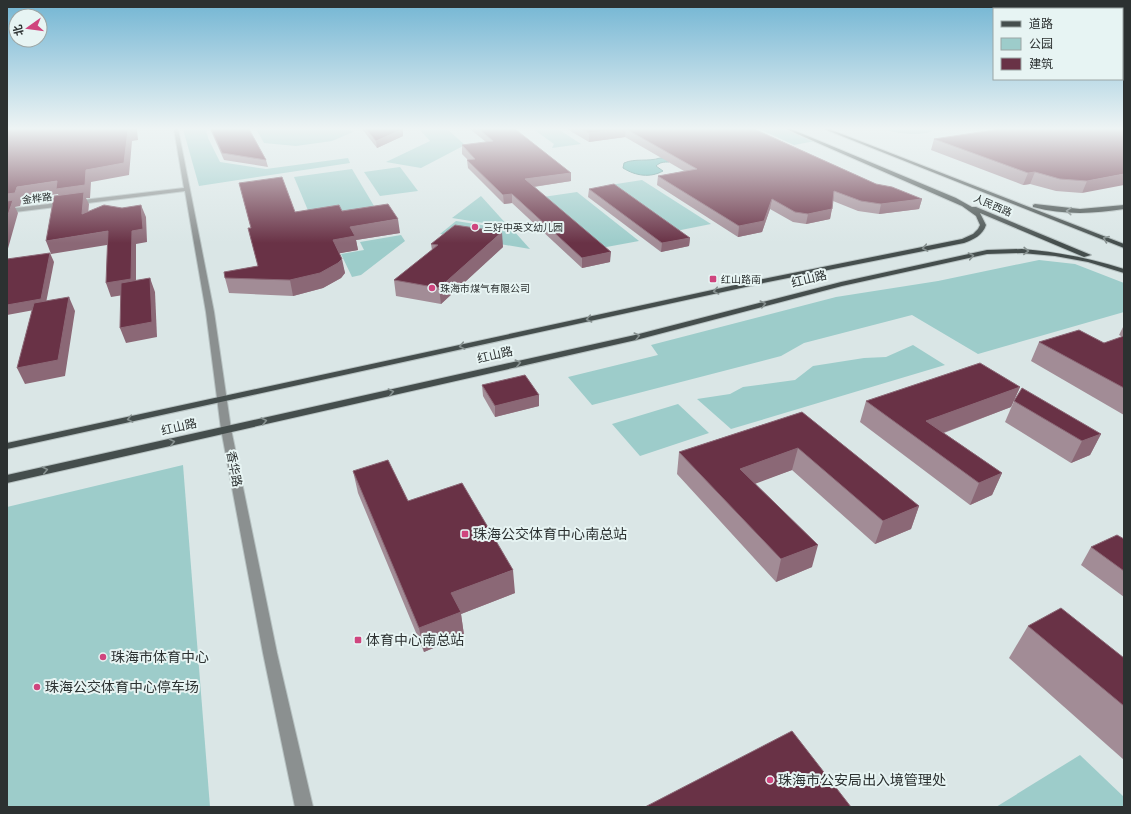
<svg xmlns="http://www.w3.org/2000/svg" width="1131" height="814" font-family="'Nunito Sans','Noto Sans SC',sans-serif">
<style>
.green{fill:#9dccca}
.water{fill:#62b7b4;stroke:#528f8d}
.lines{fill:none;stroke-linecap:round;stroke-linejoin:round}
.minor-casing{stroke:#b7c2c2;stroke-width:2}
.major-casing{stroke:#b7c2c2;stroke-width:2}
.minor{fill:#8b9090;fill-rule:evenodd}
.major{fill:#454e4d;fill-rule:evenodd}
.wall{fill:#a28c96}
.shaded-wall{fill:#8b6876}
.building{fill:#693246;stroke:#8b6876}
.oneway{stroke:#86908f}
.poi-dot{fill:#cf457e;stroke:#e7f4f3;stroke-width:1.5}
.labels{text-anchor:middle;stroke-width:4;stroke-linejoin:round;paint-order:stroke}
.far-street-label{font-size:10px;fill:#2c3131;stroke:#e7f4f3}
.far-poi-label{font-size:10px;fill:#2c3131;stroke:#e7f4f3;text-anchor:start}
.street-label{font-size:12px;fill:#2c3131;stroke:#e7f4f3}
.near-poi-label{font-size:14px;fill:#2c3131;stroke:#e7f4f3;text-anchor:start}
</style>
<rect width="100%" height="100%" fill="#dae6e6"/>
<g class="green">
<path d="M183 129H206L208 138 220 162 266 169 348 158 350 163 199 186Z"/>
<path d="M256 129H350L353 132 332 141 296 146 264 143Z"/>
<path d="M419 129H447L465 145 421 168 386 162 430 141Z"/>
<path d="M533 129H558L581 144 552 148 554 144Z"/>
<path d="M759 129H785L815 141 794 145Z"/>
<path d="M881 129H936C922 138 897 133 881 129Z"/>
<path d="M400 167 418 191 380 196 364 172Z"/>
<path d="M352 169 377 211 312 220 294 177Z"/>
<path d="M642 180 711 224 676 231 610 185Z"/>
<path d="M577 192 639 241 601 248 543 197Z"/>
<path d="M481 196 509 227 452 218Z"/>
<path d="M456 221 513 230 530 249 440 234Z"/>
<path d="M401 235 405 241 361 275 352 277 341 254 364 250 360 242Z"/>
<path d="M1039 260 1075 264 1124 283V312L978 354 912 315 804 343 781 356 592 405 568 377 658 355 651 345 836 297 938 281Z"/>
<path d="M913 345 945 365 731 429 697 399 730 394 743 387 795 380 813 366 864 358 886 357Z"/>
<path d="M678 404 709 433 640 456 612 424Z"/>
<path d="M183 465 210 807H7V507Z"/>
<path d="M1080 755 1124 797V807H996Z"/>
</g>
<path class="water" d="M660 158H666L669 162C664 162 660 162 656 166L663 171C650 178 636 176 623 168L624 163C635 158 648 162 660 158Z"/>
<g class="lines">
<defs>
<path id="minor" d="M174 129H178L214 312 231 429 277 653 313 807H295L263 653 221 429 206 312 185 191 7 213V209L184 188Z"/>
<g id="major">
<path d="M786 129H791L956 198 972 207H976L1091 255 1084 257 980 213 986 225C983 235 973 240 964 243L768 282 7 449V443L768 278 962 239 973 234 978 229 980 225 976 216 962 206Z"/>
<path d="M824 129H829L1124 244V248Z"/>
<path d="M1035 204 1080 209 1124 205V209C1093 214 1063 215 1033 207V205Z"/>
<path d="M1022 249C1058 252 1089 258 1124 269V273L1088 262 1055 256 1022 253 987 254 842 286 636 340 7 483V475L635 335 841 282 987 250Z"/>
</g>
</defs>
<use href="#minor" class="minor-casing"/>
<use href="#major" class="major-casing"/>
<use href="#minor" class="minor"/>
<use href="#major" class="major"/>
</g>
<g class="wall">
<path d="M210 129H249L266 160 268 167 224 160Z"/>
<path d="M362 129H402L403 136 377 148Z"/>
<path d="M470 129H515L571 173V181L534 187 610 262 582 268 512 203 504 204 468 168 467 160H468L462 154V145L486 142Z"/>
<path d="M567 129H754L876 184 922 199 919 209 879 214 858 211 833 201 830 219 806 224 793 222 770 209 762 232 738 237 657 185 658 176 684 171 625 137 589 142Z"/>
<path d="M1124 129 1082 193 1056 191 1030 184 1023 185 931 150 934 139Z"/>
<path d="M589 189 690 238 689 246 661 252 588 197Z"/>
<path d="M342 211 400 233 356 240 358 250 339 253 345 273 341 278 323 288 293 296 229 293 225 278 258 266 251 228 295 212Z"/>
<path d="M431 244 503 247 441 304 396 296 394 280 432 250Z"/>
<path d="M1124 325V415L1031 361 1039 342 1104 343 1123 337 1119 335Z"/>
<path d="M482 385 539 395V406L495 417 483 396Z"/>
<path d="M1020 387 1011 407 944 433 1002 473 992 495 970 505 860 422 866 401Z"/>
<path d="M1014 401 1101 434 1090 455 1071 463 1005 422Z"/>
<path d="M802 412 919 506 911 529 875 544 792 470 755 483 812 567 776 582 677 474 679 452Z"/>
<path d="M353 471 408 501 515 593 461 614 464 635 424 652 358 493Z"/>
<path d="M1124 539V597L1081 565 1091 547Z"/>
<path d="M1028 626 1124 658V760L1009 658Z"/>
</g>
<g class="shaded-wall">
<path d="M135 129H137L138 140 132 141 129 175 91 182 90 198H86L89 204 87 227 61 201 58 194 22 199 20 206 15 207 18 213 7 252V194L17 187 57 181 86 170 128 130Z"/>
<path d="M403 129V136L377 148 376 141Z"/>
<path d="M626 129 625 137 589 142V133Z"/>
<path d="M1035 172 1030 184 1023 185 1028 173Z"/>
<path d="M571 173V181L525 188V179Z"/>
<path d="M1124 174V185L1082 193 1087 181Z"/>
<path d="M512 194V203L504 204 503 195Z"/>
<path d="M772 199 770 209 762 232 738 237 739 226Z"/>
<path d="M922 199 919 209 879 214 881 204Z"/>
<path d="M141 205 146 217 147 242 136 244V293L111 297 106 283 132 231Z"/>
<path d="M832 209 830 219 806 224 808 214Z"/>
<path d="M398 219 400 233 356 240 358 250 336 254 333 240 350 227Z"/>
<path d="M108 231 113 244 51 254 46 241Z"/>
<path d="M502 232 503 247 441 304 439 288Z"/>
<path d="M690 238 689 246 661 252 662 243Z"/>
<path d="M611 252 610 262 582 268V258Z"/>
<path d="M50 253 54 262 45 308 7 315V305Z"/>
<path d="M342 259 345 273 341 278 323 288 293 296 290 280Z"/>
<path d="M150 278 155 292 157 337 126 343 120 328Z"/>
<path d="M69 297 75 311 65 376 25 384 17 368Z"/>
<path d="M1020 387 1011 407 921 441 926 421Z"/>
<path d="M539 395V406L495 417V406Z"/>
<path d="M1101 434 1090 455 1071 463 1082 441Z"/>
<path d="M798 448 792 470 736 491 740 469Z"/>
<path d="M1002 473 992 495 970 505 979 483Z"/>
<path d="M919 506 911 529 875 544 883 521Z"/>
<path d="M818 545 812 567 776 582 781 559Z"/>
<path d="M513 570 515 593 461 614 464 635 424 652 419 628 451 593Z"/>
</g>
<g class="building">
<path d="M7 129H135V130H128L124 163 86 170 85 185 56 189 57 181 17 187 15 193 7 194Z"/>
<path d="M211 129H249L266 160 222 153Z"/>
<path d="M366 129H403L376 141Z"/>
<path d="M479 129H515L571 173 525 179 611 252 582 258 512 194 503 195 467 160 475 159 462 145 493 141Z"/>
<path d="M581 129H625L589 133Z"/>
<path d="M626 129H754L876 184 892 187 922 199 881 204 861 201 834 191 832 209 808 214 795 212 772 199 764 221 739 226 658 176 697 169Z"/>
<path d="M1000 129H1124V174L1087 181 1060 179 1035 172 1028 173 934 139Z"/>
<path d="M282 177 295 212 339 205 342 211 388 204 398 219 350 227 355 236 333 240 342 259 338 263 320 273 290 280 225 278 224 272 258 266 248 228H251L239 183Z"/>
<path d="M614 184 690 238 662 243 589 189Z"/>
<path d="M84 192 82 214 104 205 122 208 141 205 143 229 132 231 131 279 106 283 108 231 46 241 54 196Z"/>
<path d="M13 200 7 218V201Z"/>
<path d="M455 225 502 232 439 288 394 280 438 245 431 244Z"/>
<path d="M50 253 41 299 7 305V259Z"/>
<path d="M150 278 152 322 120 328 121 283Z"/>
<path d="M69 297 58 360 17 368 34 303Z"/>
<path d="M1079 330 1104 343 1124 336V388L1039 342Z"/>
<path d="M980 363 1020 387 926 421 1002 473 979 483 866 401Z"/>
<path d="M525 375 539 395 495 406 482 385Z"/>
<path d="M1022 388 1101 434 1082 441 1014 401Z"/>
<path d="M802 412 919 506 883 521 798 448 740 469 818 545 781 559 679 452Z"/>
<path d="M388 460 408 501 462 483 513 570 451 593 461 612 419 628 353 471Z"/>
<path d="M1117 535 1124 539V571L1091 547Z"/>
<path d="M1061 608 1124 658V706L1028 626Z"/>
<path d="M792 731 851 807H645Z"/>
</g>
<defs><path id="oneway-chevron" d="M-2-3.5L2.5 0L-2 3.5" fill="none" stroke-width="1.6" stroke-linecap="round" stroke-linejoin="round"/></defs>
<g class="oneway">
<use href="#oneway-chevron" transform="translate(1069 211) rotate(-176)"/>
<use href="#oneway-chevron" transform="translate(1106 239) rotate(-158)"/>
<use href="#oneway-chevron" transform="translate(925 248) rotate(169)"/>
<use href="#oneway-chevron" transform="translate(1026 251) rotate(2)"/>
<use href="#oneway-chevron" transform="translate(971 256) rotate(-12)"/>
<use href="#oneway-chevron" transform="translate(716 291) rotate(168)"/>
<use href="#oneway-chevron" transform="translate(763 304) rotate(-14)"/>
<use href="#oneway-chevron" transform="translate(589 319) rotate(168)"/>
<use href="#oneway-chevron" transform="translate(637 336) rotate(-14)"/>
<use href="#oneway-chevron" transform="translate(462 346) rotate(168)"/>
<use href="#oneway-chevron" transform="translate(518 363) rotate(-13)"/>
<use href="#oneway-chevron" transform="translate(391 392) rotate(-13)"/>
<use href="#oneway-chevron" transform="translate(130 419) rotate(168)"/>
<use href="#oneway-chevron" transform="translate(264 421) rotate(-13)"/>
<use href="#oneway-chevron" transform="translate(172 442) rotate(-13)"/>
<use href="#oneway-chevron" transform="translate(45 470) rotate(-13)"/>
</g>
<linearGradient id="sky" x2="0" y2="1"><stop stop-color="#72b5d3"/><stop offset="0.53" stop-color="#eef4f4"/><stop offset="1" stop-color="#eef4f4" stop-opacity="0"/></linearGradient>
<rect width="1131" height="243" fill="url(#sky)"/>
<g class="poi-dot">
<circle cx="475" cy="227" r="4"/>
<rect x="709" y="275" width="8" height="8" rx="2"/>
<circle cx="432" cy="288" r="4"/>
<rect x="461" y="530" width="8" height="8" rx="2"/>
<rect x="354" y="636" width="8" height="8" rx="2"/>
<circle cx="103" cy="657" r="4"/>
<circle cx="37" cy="687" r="4"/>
<circle cx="770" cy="780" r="4"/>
</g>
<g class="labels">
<g class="far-street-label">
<text transform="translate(37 198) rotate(-7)" y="4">金桦路</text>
<text transform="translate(993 205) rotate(23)" y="4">人民西路</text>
</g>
<g class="far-poi-label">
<text x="483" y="231">三好中英文幼儿园</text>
<text x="721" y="283">红山路南</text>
<text x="440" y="292">珠海市煤气有限公司</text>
</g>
<g class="street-label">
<text transform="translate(809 279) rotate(-14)" y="4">红山路</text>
<text transform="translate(495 355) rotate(-13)" y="4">红山路</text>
<text transform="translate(179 427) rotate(-13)" y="4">红山路</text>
<text transform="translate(234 469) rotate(79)" y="4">香华路</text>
</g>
<g class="near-poi-label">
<text x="473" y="539">珠海公交体育中心南总站</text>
<text x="366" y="645">体育中心南总站</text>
<text x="111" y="662">珠海市体育中心</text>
<text x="45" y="692">珠海公交体育中心停车场</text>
<text x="778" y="785">珠海市公安局出入境管理处</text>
</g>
</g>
<rect width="1131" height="814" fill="none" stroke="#2c3131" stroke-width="16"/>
<rect x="993" y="8" width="130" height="72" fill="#e7f4f3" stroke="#9ca6a5"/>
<rect x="1001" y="21" width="20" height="6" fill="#454e4d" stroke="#9ca6a5"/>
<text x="1029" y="28" font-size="12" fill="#2c3131">道路</text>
<rect x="1001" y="38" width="20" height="12" fill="#9dccca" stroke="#9ca6a5"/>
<text x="1029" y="48" font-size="12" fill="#2c3131">公园</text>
<rect x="1001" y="58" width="20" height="12" fill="#693246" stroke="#9ca6a5"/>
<text x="1029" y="68" font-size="12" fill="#2c3131">建筑</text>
<g transform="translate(28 28) rotate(256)"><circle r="19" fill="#e7f4f3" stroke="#9ca6a5"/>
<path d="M0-3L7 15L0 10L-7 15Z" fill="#cf457e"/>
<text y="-6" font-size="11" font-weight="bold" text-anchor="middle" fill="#2c3131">北</text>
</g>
</svg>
